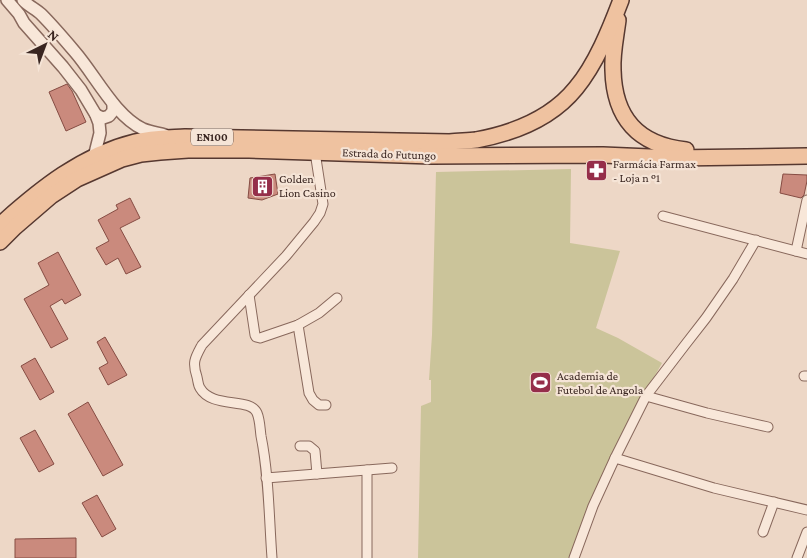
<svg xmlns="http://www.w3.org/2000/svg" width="807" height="558" font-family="'Crimson Pro',serif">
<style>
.green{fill:#cbc49a}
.building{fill:#ca8a7d;stroke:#864c43}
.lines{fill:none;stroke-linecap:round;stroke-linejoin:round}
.minor-casing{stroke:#88685c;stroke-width:11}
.tertiary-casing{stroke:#88685c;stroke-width:14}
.primary-casing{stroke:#563830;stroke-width:18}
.minor{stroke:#f8e7d9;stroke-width:9}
.tertiary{stroke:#f8e7d9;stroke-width:11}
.primary{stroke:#efc2a0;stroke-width:15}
.labels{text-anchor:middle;stroke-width:4.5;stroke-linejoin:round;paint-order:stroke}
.shield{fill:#f5e4d6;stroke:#715e57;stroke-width:1}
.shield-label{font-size:11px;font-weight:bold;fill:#392520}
.street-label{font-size:12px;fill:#392520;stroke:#f5e4d6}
.poi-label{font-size:12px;fill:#392520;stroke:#f5e4d6;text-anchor:start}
</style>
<rect width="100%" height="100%" fill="#edd7c6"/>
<path class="green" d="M571 169 570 243 620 251 596 328 618 338 662 363 634 413 572 558H418L421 406 431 402V380H429L432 335 436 172Z"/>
<g class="building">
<path d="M67 84 72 91 86 122 66 131 49 92Z"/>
<path d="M275 174 278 194 262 200 248 198 250 178Z"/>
<path d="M783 174 807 175V181L804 195 801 198 780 193Z"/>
<path d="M130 198 140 218 120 228 141 267 126 274 118 258 106 265 96 248 109 241 98 220 118 209 116 205Z"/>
<path d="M58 252 81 295 65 304 62 299 50 306 68 339 51 348 24 299 49 285 38 263Z"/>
<path d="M105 337 127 375 108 385 99 368 108 363 97 342Z"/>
<path d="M35 358 54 392 40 400 21 366Z"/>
<path d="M88 402 123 465 103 476 68 414Z"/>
<path d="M35 430 54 464 39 472 20 438Z"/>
<path d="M97 495 116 529 102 537 82 503Z"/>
<path d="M76 538V558H15V539Z"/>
</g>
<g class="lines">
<defs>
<g id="minor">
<path d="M663 216 807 254"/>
<path d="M796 251 807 200"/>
<path d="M249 295 255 335 256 337 260 338 298 325 319 313 337 298"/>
<path d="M298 325 309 393 313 400 319 405H326"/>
<path d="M804 376H807"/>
<path d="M646 396 707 413 768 427"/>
<path d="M300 446H309L315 451 317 474"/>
<path d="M615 458 714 488 807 510"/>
<path d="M266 478 392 468"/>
<path d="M763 532 774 502"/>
<path d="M272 558C269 518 269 476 261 436 260 429 260 420 257 413 250 397 212 409 200 388 198 385 198 381 197 377 192 362 195 358 202 345L286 256 314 222 320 213 323 204 315 152"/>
<path d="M367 558V470"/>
<path d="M574 558 593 506 615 458 646 396 685 345 706 318 733 279 756 240"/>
<path d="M797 558 807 532"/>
</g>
<g id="tertiary">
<path d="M7 0 19 14 24 23 63 67 81 90 96 115 99 123 100 133 94 157"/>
<path d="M23 0C28 6 36 9 41 14 53 26 64 39 75 52 95 75 115 116 143 129 150 132 158 133 165 135"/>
<path d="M96 115 103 118 109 116 113 111V104"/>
</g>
<g id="primary">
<path d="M618 20C616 36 612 54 613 70 614 118 638 145 686 150"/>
<path d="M0 225C40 189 82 155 135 142 151 138 168 138 185 137L450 142C458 141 468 141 476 140 514 133 551 119 576 88 596 64 610 29 621 0"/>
<path d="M0 242 15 227 51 196 77 179 122 159 141 154 160 152 188 150H249L432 156 603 155 673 158 807 156"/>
</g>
</defs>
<use href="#minor" class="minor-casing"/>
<use href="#tertiary" class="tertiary-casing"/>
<use href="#primary" class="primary-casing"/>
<use href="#minor" class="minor"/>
<use href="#tertiary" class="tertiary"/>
<use href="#primary" class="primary"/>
</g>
<defs>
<symbol id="pharmacy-square" viewBox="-11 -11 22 22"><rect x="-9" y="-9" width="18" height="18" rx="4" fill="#952e4a" stroke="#f5e4d6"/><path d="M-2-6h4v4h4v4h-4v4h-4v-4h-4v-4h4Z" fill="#fff"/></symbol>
<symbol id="building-square" viewBox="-11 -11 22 22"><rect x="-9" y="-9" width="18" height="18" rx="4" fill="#952e4a" stroke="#f5e4d6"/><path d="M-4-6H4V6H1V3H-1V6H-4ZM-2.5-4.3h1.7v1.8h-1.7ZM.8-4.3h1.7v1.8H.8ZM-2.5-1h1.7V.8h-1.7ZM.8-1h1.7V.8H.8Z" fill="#fff"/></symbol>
<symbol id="stadium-square" viewBox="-11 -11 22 22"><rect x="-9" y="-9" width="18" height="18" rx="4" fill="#952e4a" stroke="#f5e4d6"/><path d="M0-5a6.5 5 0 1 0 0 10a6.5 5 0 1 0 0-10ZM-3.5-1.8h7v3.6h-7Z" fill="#fff"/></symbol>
</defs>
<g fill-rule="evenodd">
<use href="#pharmacy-square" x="584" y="158" width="25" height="25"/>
<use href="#building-square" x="250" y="174" width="25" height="25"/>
<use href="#stadium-square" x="528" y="370" width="25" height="25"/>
</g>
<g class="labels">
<rect class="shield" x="191" y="128.5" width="42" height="17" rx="4"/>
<g class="shield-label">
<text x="212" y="141">EN100</text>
</g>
<g class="street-label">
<text transform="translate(389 154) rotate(2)" y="4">Estrada do Futungo</text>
</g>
<g class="poi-label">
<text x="613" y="168">Farmácia Farmax<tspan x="613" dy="14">- Loja n º1</tspan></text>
<text x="279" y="183">Golden<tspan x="279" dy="14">Lion Casino</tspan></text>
<text x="557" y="380">Academia de<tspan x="557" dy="14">Futebol de Angola</tspan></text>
</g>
</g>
<g transform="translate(45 45) rotate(42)" stroke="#f5e4d6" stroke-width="4" paint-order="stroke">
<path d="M0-4L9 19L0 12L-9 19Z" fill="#392520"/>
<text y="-8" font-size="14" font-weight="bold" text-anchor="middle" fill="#392520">N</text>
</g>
</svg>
